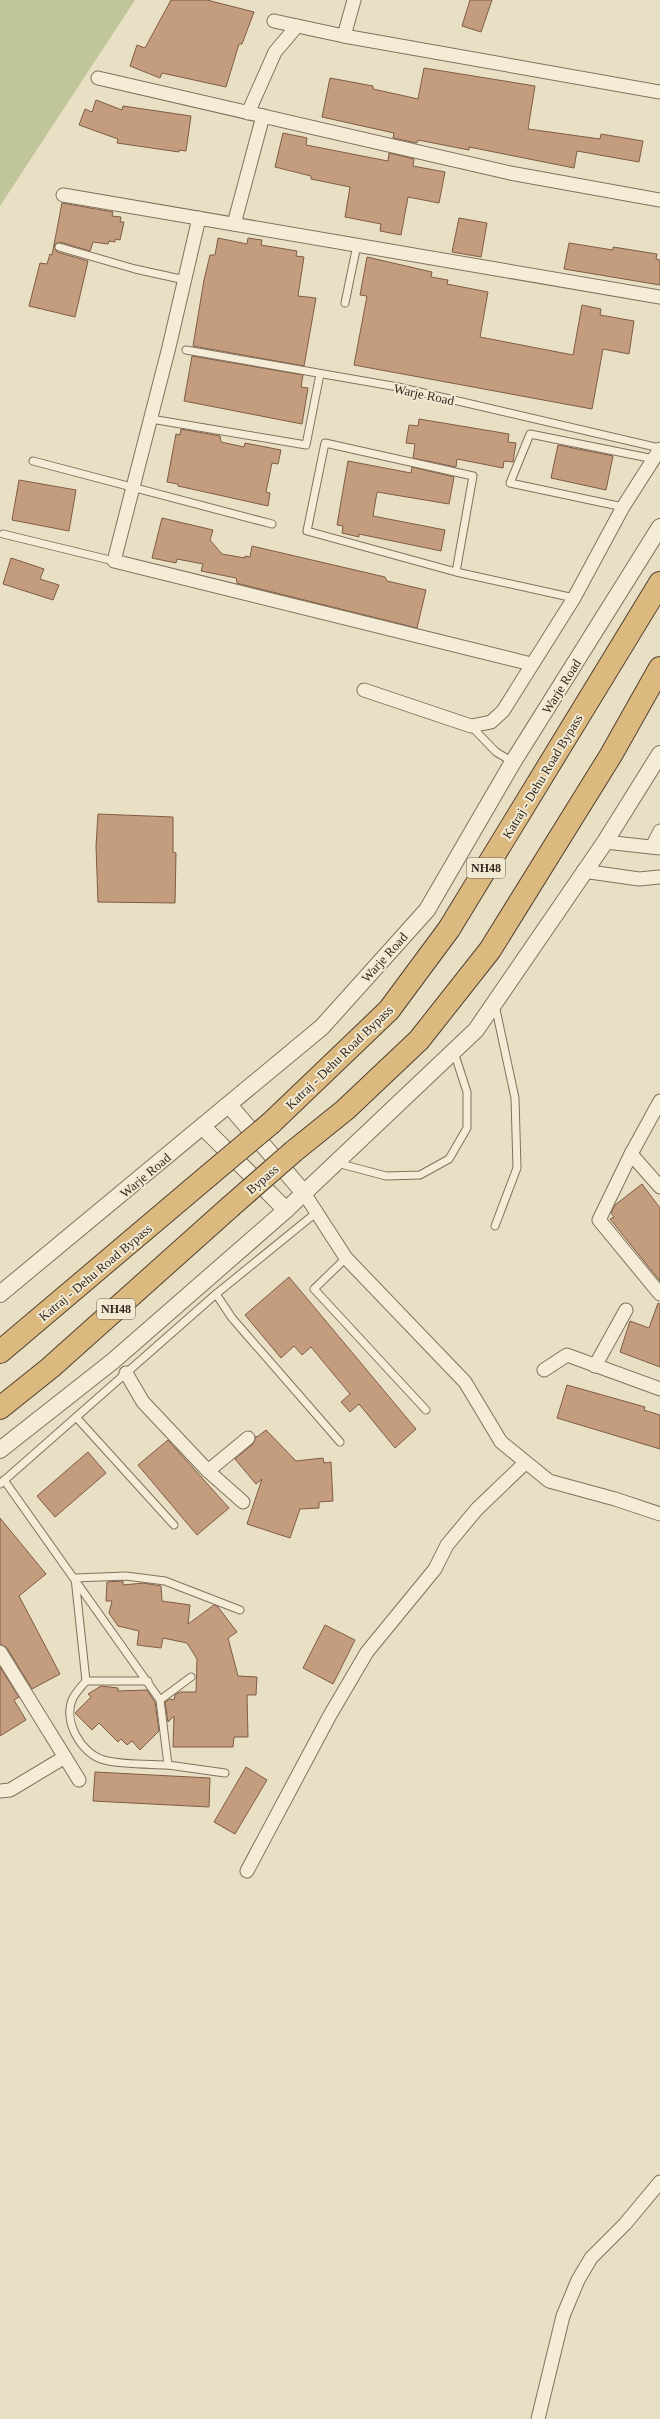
<svg xmlns="http://www.w3.org/2000/svg" width="660" height="2419" font-family="Georgia,serif">
<style>
.green{fill:#c0c69a}
.building{fill:#c49c7e;stroke:#7f5d45}
.lines{fill:none;stroke-linecap:round;stroke-linejoin:round}
.service-casing{stroke:#82715d;stroke-width:9}
.minor-casing{stroke:#82715d;stroke-width:15}
.tertiary-casing{stroke:#82715d;stroke-width:18}
.trunk-casing{stroke:#504031;stroke-width:24}
.service{stroke:#f5ecd7;stroke-width:7}
.minor{stroke:#f5ecd7;stroke-width:13}
.tertiary{stroke:#f5ecd7;stroke-width:16}
.trunk{stroke:#dcb97f;stroke-width:22}
.trunk-bridge-casing{stroke:#504031;stroke-width:24;stroke-linecap:butt}
.trunk-bridge{stroke:#dcb97f;stroke-width:22}
.labels{text-anchor:middle;stroke-width:4;stroke-linejoin:round;paint-order:stroke}
.shield{fill:#f2e9d3;stroke:#6d6355;stroke-width:1}
.shield-label{font-size:12px;font-weight:bold;fill:#34291f}
.street-label{font-size:13px;fill:#34291f;stroke:#f2e9d3}
</style>
<rect width="100%" height="100%" fill="#e9dfc5"/>
<path class="green" d="M0 0H135L0 206Z"/>
<g class="building">
<path d="M171 0H207L254 12 242 44H239L226 87 162 73 160 78 130 66 137 45 145 48Z"/>
<path d="M470 0H492L481 32 462 26Z"/>
<path d="M424 68 535 86 528 129 600 139 601 134 643 141 639 162 577 151 574 168 469 147V150L418 140 417 143 393 138 394 133 322 117 330 78 373 86V89L418 99Z"/>
<path d="M96 100 122 110 123 106 191 116 186 151 179 150V152L117 143 118 139 79 125 85 109 92 112Z"/>
<path d="M283 133 307 138 306 145 388 161 389 153 414 159 413 166 445 172 439 203 408 197 401 235 380 231 381 224 345 217 350 187 311 179V176L275 167Z"/>
<path d="M62 203 113 212 112 216 121 217 120 222H124L120 240 115 239V242L109 241 108 244 93 242 90 251 60 242 54 245 57 252 88 261 75 317 29 306 40 263 47 264 50 254 52 255Z"/>
<path d="M459 218 487 223 481 257 452 252Z"/>
<path d="M218 238 247 244 248 238 262 240 261 245 297 251 296 256 304 257 298 296 316 298 304 366 193 346 204 280 210 255H215Z"/>
<path d="M569 243 613 250V247L657 254 656 259 660 260V285L564 269Z"/>
<path d="M367 257 432 272 431 277 448 280 447 284 488 292 480 337 573 355 582 305 601 309 600 315 634 321 629 354 603 349 592 409 354 365 367 296 360 295Z"/>
<path d="M192 356 303 375 301 387 308 388 302 424 184 401Z"/>
<path d="M419 419 509 434 508 442 516 443 513 462 504 461 503 468 457 459 456 467 413 458 415 444 406 443 409 425 418 426Z"/>
<path d="M181 429 220 436 221 442 244 447 245 443 281 450 278 464 272 463 266 492 270 493 268 506 178 486V484L167 482 176 434 180 435Z"/>
<path d="M558 445 613 456 606 490 551 478Z"/>
<path d="M348 461 411 473 412 467 454 477 449 504 377 492 373 516 445 530 441 551 359 534V537L342 533 343 526 337 525Z"/>
<path d="M19 480 76 490 69 531 12 520Z"/>
<path d="M162 518 213 530 210 540 222 554 245 558V556L250 557 252 546 385 577 387 581 426 590 417 628 240 584 237 583 236 578 201 571 203 564 177 559 176 563 152 558Z"/>
<path d="M11 558 44 569 40 579 59 585 53 600 3 584Z"/>
<path d="M98 814 173 817V852L176 853 175 903 98 902 96 846Z"/>
<path d="M642 1184 660 1208V1281L610 1219 614 1217 611 1213 615 1205Z"/>
<path d="M289 1277 416 1429 395 1448 359 1404 350 1412 341 1402 350 1394 311 1347 302 1355 294 1346 281 1358 245 1315Z"/>
<path d="M658 1303 660 1304V1367L620 1352 630 1321 649 1328Z"/>
<path d="M567 1385 645 1407 644 1410 660 1415V1449L557 1418Z"/>
<path d="M266 1430 296 1461 323 1458 324 1463 331 1462 333 1501 319 1502V1508L300 1509 290 1538 247 1524 262 1479 256 1484 235 1459 253 1444 256 1436 257 1437Z"/>
<path d="M168 1440 229 1508 197 1535 138 1465Z"/>
<path d="M88 1452 106 1473 55 1517 37 1496Z"/>
<path d="M0 1518 46 1574 19 1596 60 1674 32 1689 7 1648 0 1644Z"/>
<path d="M123 1581V1585L144 1583 161 1586 162 1601 190 1605 188 1624 214 1605 218 1607 237 1632 228 1638 238 1676 257 1677 256 1695H247L248 1737H234L233 1747H173L174 1716 168 1722 165 1702 170 1699 174 1700 175 1695 180 1692H196L197 1659 187 1643 163 1638 161 1648 137 1645 139 1631 118 1626 109 1613 112 1601H106L107 1582Z"/>
<path d="M325 1625 355 1640 333 1684 303 1668Z"/>
<path d="M0 1667 19 1697 14 1700 26 1720 0 1736Z"/>
<path d="M101 1686 118 1688V1691L147 1690 155 1702 159 1731 140 1750 132 1741 127 1745 121 1739 118 1742 99 1723 92 1730 75 1713 91 1697 88 1694Z"/>
<path d="M246 1767 267 1780 235 1834 214 1822Z"/>
<path d="M95 1772 210 1778 209 1807 93 1801Z"/>
</g>
<g class="lines">
<defs>
<g id="service">
<path d="M59 247 135 269 185 280"/>
<path d="M345 303 357 245"/>
<path d="M186 350 398 387 660 448"/>
<path d="M151 419 306 445 320 374"/>
<path d="M33 461 272 524"/>
<path d="M623 507 510 483 530 434 654 459"/>
<path d="M3 534 114 561"/>
<path d="M456 572 473 476 325 443 307 531 456 572 574 598"/>
<path d="M471 726 496 752 513 762"/>
<path d="M337 1163 386 1176 420 1175 449 1159 467 1128V1092L454 1052"/>
<path d="M495 1226 517 1168 515 1098 495 1005"/>
<path d="M346 1258 314 1289 426 1410"/>
<path d="M216 1294 232 1318 340 1442"/>
<path d="M76 1417 174 1525"/>
<path d="M4 1480 160 1700 168 1765C149 1764 122 1765 104 1760 81 1754 62 1720 73 1698 76 1692 82 1686 86 1681L75 1578 126 1576 165 1581 240 1610"/>
<path d="M0 1484 216 1294 317 1212"/>
<path d="M86 1681H148"/>
<path d="M160 1700 191 1677"/>
<path d="M168 1765 225 1773"/>
</g>
<g id="minor">
<path d="M274 21 344 36 660 92"/>
<path d="M344 36 354 0"/>
<path d="M98 78 510 173 660 200"/>
<path d="M248 113 275 52 297 26"/>
<path d="M63 195 660 297"/>
<path d="M199 218 169 347 114 561 531 664"/>
<path d="M234 224 263 116"/>
<path d="M364 690 471 726 491 722 503 711 574 598 623 507 660 449"/>
<path d="M605 842 660 848"/>
<path d="M652 847 660 831"/>
<path d="M583 871 639 879 660 877"/>
<path d="M631 1154 660 1101"/>
<path d="M660 1187 631 1154 599 1220 660 1294"/>
<path d="M304 1193 346 1258 465 1382 501 1442 549 1481 615 1499 660 1514"/>
<path d="M595 1366 626 1310"/>
<path d="M544 1370 567 1355 660 1389"/>
<path d="M126 1373 143 1402 208 1471 243 1502"/>
<path d="M208 1471 248 1438"/>
<path d="M0 1652 79 1780"/>
<path d="M0 1791 10 1790 65 1757"/>
<path d="M247 1871 330 1715 367 1652 435 1569 447 1545 477 1509 525 1463"/>
<path d="M538 2419 563 2316 578 2280 591 2258 625 2224 660 2182"/>
</g>
<g id="tertiary">
<path d="M229 1105 304 1193"/>
<path d="M203 1127 286 1210"/>
<path d="M0 1294 322 1027 427 910 513 762 660 527"/>
<path d="M0 1450 113 1361 286 1210 476 1030 605 842 660 754"/>
</g>
<g id="trunk">
<path d="M271 1123 389 1010 449 929 660 583"/>
<path d="M294 1151 345 1110 419 1040 490 950 611 755 660 668"/>
<path d="M0 1352 208 1176"/>
<path d="M0 1408 50 1368 230 1207"/>
</g>
</defs>
<use href="#service" class="service-casing"/>
<use href="#minor" class="minor-casing"/>
<use href="#tertiary" class="tertiary-casing"/>
<use href="#trunk" class="trunk-casing"/>
<use href="#service" class="service"/>
<use href="#minor" class="minor"/>
<use href="#tertiary" class="tertiary"/>
<use href="#trunk" class="trunk"/>
<defs>
<g id="trunk-bridge">
<path d="M208 1176 271 1123"/>
<path d="M230 1207 294 1151"/>
</g>
</defs>
<use href="#trunk-bridge" class="trunk-bridge-casing"/>
<use href="#trunk-bridge" class="trunk-bridge"/>
</g>
<g class="labels">
<g class="shield">
<rect x="467" y="858" width="38" height="20" rx="3"/>
<rect x="97" y="1299" width="38" height="20" rx="3"/>
</g>
<g class="shield-label">
<text x="486" y="872">NH48</text>
<text x="116" y="1313">NH48</text>
</g>
<g class="street-label">
<text transform="translate(424 394) rotate(12)" y="5">Warje Road</text>
<text transform="translate(561 686) rotate(-58)" y="5">Warje Road</text>
<text transform="translate(542 776) rotate(-59)" y="5">Katraj - Dehu Road Bypass</text>
<text transform="translate(384 957) rotate(-48)" y="5">Warje Road</text>
<text transform="translate(339 1057) rotate(-44)" y="5">Katraj - Dehu Road Bypass</text>
<text transform="translate(145 1175) rotate(-40)" y="5">Warje Road</text>
<text transform="translate(262 1179) rotate(-41)" y="5">Bypass</text>
<text transform="translate(95 1272) rotate(-40)" y="5">Katraj - Dehu Road Bypass</text>
</g>
</g>
</svg>
